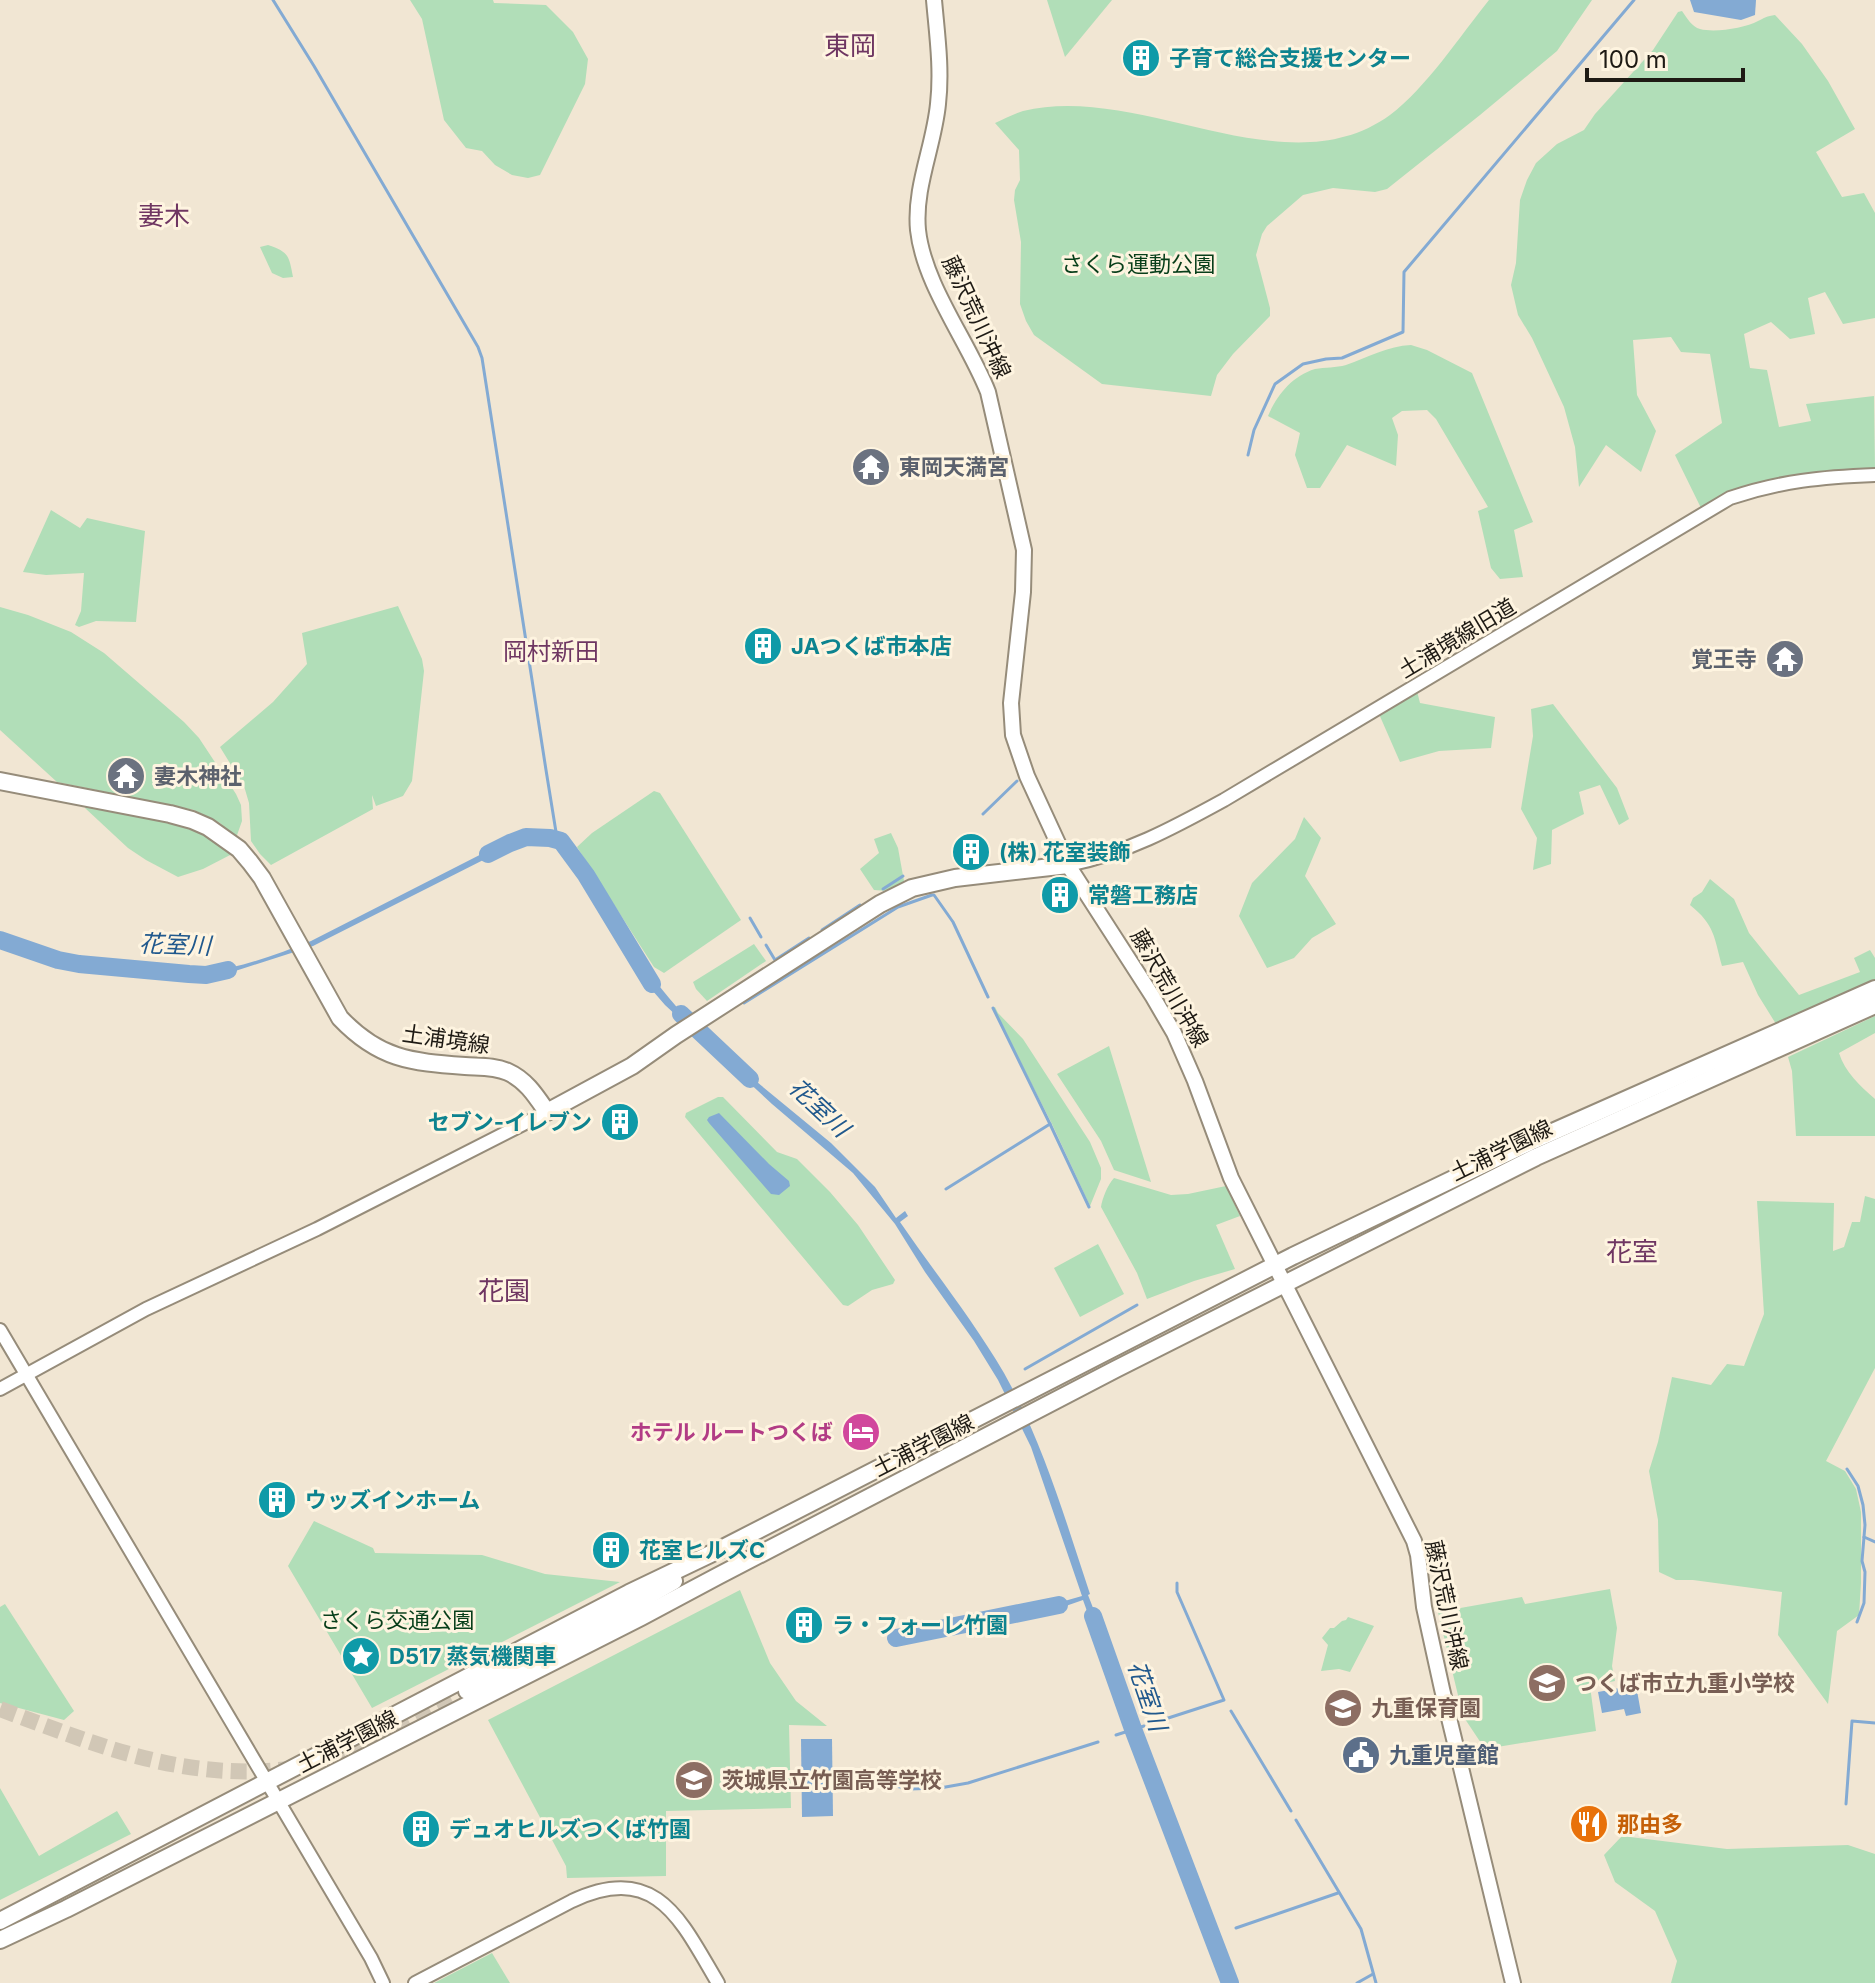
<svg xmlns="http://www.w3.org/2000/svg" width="1875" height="1983" font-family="Inter,'Noto Sans JP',sans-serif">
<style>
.green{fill:#b1deb8}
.water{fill:#83aad3}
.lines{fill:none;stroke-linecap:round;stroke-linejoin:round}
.stream{stroke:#83aad3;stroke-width:3}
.river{stroke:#83aad3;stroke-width:18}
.primary-tunnel{stroke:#d1c7b6;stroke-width:16;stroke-dasharray:16 8;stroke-linecap:butt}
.tertiary-casing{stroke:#968c7a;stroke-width:16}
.secondary-casing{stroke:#968c7a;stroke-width:18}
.primary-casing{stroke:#968c7a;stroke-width:20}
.tertiary{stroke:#fff;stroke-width:12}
.secondary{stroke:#fff;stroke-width:14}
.primary{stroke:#fff;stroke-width:16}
.labels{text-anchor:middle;stroke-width:6;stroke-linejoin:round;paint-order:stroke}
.culture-label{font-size:22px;font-weight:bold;fill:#0d838f;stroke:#fef4e0;text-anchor:start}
.park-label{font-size:22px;fill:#073e19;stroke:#fef4e0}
.street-label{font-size:22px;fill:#1e1a14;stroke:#fef4e0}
.worship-label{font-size:22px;font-weight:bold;fill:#5b616d;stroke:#fef4e0;text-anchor:start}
.hotel-label{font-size:22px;font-weight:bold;fill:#b23c85;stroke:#fef4e0;text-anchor:end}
.education-label{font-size:22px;font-weight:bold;fill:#785e54;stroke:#fef4e0;text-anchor:start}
.service-label{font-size:22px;font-weight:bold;fill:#4e5e75;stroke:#fef4e0;text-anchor:start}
.food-label{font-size:22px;font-weight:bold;fill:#c56008;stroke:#fef4e0;text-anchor:start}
.neighbourhood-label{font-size:24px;fill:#6f3662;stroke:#fef4e0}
.water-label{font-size:24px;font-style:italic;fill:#21598d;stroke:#fef4e0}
.quarter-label{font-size:26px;fill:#6f3662;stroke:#fef4e0}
</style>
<rect width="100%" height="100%" fill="#f1e6d3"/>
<g class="green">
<path d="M410 0H493L494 3 546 5 573 32 588 59 585 84 540 175 528 178 512 175 495 165 482 151 466 148 444 120 422 19Z"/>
<path d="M1047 0H1112L1065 57Z"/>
<path d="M1489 0H1592L1557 51 1480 115 1387 189 1375 192 1333 188 1303 195 1267 226 1262 234 1256 255 1270 308V316L1233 354 1217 375 1211 396 1102 384 1034 335 1026 321 1020 304 1021 242 1014 200 1015 190 1020 180 1019 150 995 123C1004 119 1013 114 1023 111 1141 82 1285 191 1390 115 1426 88 1460 36 1489 0Z"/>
<path d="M1682 11C1687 18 1692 27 1700 29 1715 33 1745 28 1758 21 1764 18 1767 16 1775 15L1802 44 1828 81 1855 129 1816 152 1842 197 1864 193 1875 213V318L1843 324 1825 292 1808 298 1815 334 1790 339 1771 322 1744 334 1750 368 1767 370 1779 427 1811 421 1806 404 1874 396 1875 469C1836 470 1796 472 1758 483 1737 488 1719 498 1701 508L1675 455 1722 423 1710 354 1681 352 1671 337 1633 340 1637 395 1656 431 1641 472 1606 445 1579 487 1575 447 1564 407 1532 338 1518 315 1511 285 1516 263 1520 200 1527 180 1536 163 1557 144 1584 130 1595 114 1653 50 1678 12Z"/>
<path d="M268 245C289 252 289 256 293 277L283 278 272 273 260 247Z"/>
<path d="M1411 345 1427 350 1472 373 1533 522 1514 530 1523 577 1500 579 1491 568 1478 511 1488 507 1436 419 1427 410 1402 411 1392 418 1398 435 1396 466 1347 445 1320 488H1307L1295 455 1300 433 1268 416C1277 395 1292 376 1315 369 1325 367 1336 368 1346 365 1368 357 1388 346 1411 345Z"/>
<path d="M51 510 80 528 87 518 145 531 136 622 96 621 79 627 75 625 81 611 84 573 46 575 23 572Z"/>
<path d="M398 606 422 659 424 671 412 781 403 796 376 806 372 795 373 809 271 865 260 854 251 841 249 803 244 786 220 747 273 702 307 664 302 633Z"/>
<path d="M0 607 28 615 71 632 104 653 184 722 199 738 236 794 241 805 242 821 236 838 220 823 194 810 57 782 0 730Z"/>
<path d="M1417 691 1420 703 1495 717 1491 748 1439 751 1400 762 1379 714Z"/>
<path d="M1553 704 1617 788 1629 819 1619 825 1600 785 1579 792 1584 814 1552 830 1551 864 1533 870 1537 838 1521 809 1533 736 1531 709Z"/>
<path d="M654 791 660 793 741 920 664 973 654 967 577 847 592 833Z"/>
<path d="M85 805 158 817 207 832 234 853 203 869 178 877 146 860 128 848 85 808Z"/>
<path d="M1304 817 1321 838 1305 876 1336 924 1312 938 1294 958 1267 968 1239 916 1252 883 1295 839Z"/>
<path d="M891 833 898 848 904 881 888 891 874 890 860 869 879 853 874 839Z"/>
<path d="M1710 879 1734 899 1749 933 1799 995 1860 972 1854 958 1870 950 1875 958V979L1776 1024 1758 995 1743 962 1722 966C1714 937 1715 925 1690 905L1693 898 1702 892Z"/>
<path d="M754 944 766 961 707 1001 696 989 693 982Z"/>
<path d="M995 1007 998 1013 1023 1039 1090 1142 1101 1168V1179L1090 1206 1052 1124 993 1008Z"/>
<path d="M1875 1016V1033L1839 1053C1845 1072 1860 1086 1875 1099V1136H1796L1792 1071 1788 1057Z"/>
<path d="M1109 1046 1151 1182 1114 1170 1101 1141 1057 1074Z"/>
<path d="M718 1097H723L777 1152 797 1159 830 1192 858 1225 895 1280 893 1284 872 1290 848 1306 843 1305 685 1117 686 1113Z"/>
<path d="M1114 1178 1171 1195 1188 1194 1226 1186 1240 1216 1216 1225 1235 1269 1194 1281 1147 1299 1137 1273 1101 1207C1102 1199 1108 1184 1114 1178Z"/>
<path d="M1865 1196 1875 1199V1368L1826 1461 1845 1471 1856 1489 1861 1512V1583L1859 1615 1837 1631 1828 1704 1778 1635 1782 1592 1693 1580H1676L1659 1572 1658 1520 1649 1471 1658 1442 1672 1377 1711 1385 1727 1364 1744 1366 1764 1314 1757 1201 1834 1203 1833 1251 1844 1247 1852 1222H1860Z"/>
<path d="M1098 1244 1124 1294 1080 1317 1054 1268Z"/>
<path d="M314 1521 373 1548 375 1553 482 1555 545 1574 620 1582 372 1708 288 1566Z"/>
<path d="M1610 1589 1617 1628 1612 1666 1615 1681 1590 1686 1596 1731 1485 1749 1463 1716 1438 1612 1522 1597 1525 1604Z"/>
<path d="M740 1590 770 1663 796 1701 827 1726 789 1725 791 1808 666 1811V1876L567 1878 566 1866 488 1720Z"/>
<path d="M5 1604 74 1711 64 1720 0 1703V1607Z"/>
<path d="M1348 1617 1374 1626 1350 1672 1339 1669 1321 1671 1328 1645 1322 1638 1330 1628H1334L1342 1621 1346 1620Z"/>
<path d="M0 1788 39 1856 117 1811 131 1834 0 1900Z"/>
<path d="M1622 1836 1727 1849 1848 1845 1875 1854V1983H1671L1677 1961 1655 1911 1615 1882 1604 1855Z"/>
<path d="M492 1953 510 1983H434Z"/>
</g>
<g class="water">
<path d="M1690 0H1756L1755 15 1741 20 1694 12Z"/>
<path d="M509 840 511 846 313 946 226 974 207 978 205 972C241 968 278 954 311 941Z"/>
<path d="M643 963C658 988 679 1007 695 1031L831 1143 875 1187 896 1218 905 1211 908 1216 900 1222C935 1273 973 1320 1004 1373 1043 1442 1065 1519 1090 1594L1088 1595 1104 1636 1097 1639 1083 1600 1060 1608 1061 1602 1082 1596 1031 1447 998 1380 974 1341 925 1272 895 1224 853 1173 772 1104 665 1005 652 990 637 967Z"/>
<path d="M719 1113 769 1164 789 1181 790 1186 779 1195 771 1194 709 1123 707 1120 709 1117Z"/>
<path d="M1636 1685 1641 1713 1626 1716 1624 1709 1602 1713 1598 1692Z"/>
<path d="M801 1739H832L833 1816 802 1817Z"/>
</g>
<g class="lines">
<g class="stream">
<path d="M273 0 314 66 478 347 482 358 546 770 556 832 561 841"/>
<path d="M1248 455 1254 430 1275 384 1303 364 1326 359 1342 358 1403 332 1404 272 1634 0"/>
<path d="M983 814 1017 781"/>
<path d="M883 889 903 876"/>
<path d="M750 918 761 937"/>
<path d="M822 930 860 905"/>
<path d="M766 945 775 960 809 938"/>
<path d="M744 1003 898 907 932 895H934L953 922 988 997"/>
<path d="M993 1008 1050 1124 1089 1207"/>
<path d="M946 1189 1050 1124"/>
<path d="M1025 1369 1137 1305"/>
<path d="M1847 1469 1858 1486 1863 1505 1865 1525 1862 1561 1865 1572 1864 1603 1857 1622"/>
<path d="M1864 1537 1875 1542"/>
<path d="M1231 1711 1291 1811"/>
<path d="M1159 1721 1224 1700 1177 1592V1583"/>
<path d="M1116 1735 1144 1726"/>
<path d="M887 1784 909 1789 940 1788 968 1783 1098 1742"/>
<path d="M1846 1804 1852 1721 1875 1723"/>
<path d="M1296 1820 1361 1929 1376 1983"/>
<path d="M1236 1928 1338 1893"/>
<path d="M1357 1983 1373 1974"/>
</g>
<g class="river">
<path d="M488 854 510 843 526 837 550 838 561 841 586 875 652 984"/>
<path d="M0 940 58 960 79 964 189 974 206 975 228 970"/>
<path d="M681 1014 750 1079"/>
<path d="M1093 1616 1133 1729 1230 1983"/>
<path d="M896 1638 1059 1605"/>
</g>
<g class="primary-tunnel">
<path d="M0 1709C100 1746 181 1781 290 1769"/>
<path d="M328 1756 355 1746 467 1691"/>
</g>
<defs>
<g id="tertiary">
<path d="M1068 865C1125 854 1173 828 1224 800L1730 498C1780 481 1823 477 1875 475"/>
<path d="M0 1330 371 1958 383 1983"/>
<path d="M0 1389 146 1309 317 1229 547 1112"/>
<path d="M415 1983 572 1901C657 1861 681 1921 718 1983"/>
</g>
<path id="secondary" d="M934 0C937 34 942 69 938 104 934 146 914 187 918 230 924 285 968 341 988 392L1024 550 1023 592 1011 703 1013 735 1027 776 1068 865 1153 997 1174 1033 1195 1081 1231 1178 1414 1541 1418 1555 1424 1607 1442 1689 1513 1983"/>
<g id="primary">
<path d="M0 781 170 814 192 820 208 827 239 849 250 862 262 878 340 1018C379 1059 410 1062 465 1066 479 1067 495 1066 508 1072 526 1080 536 1096 547 1112L632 1066 676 1035 880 904 912 888 955 878 1068 865"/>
<path d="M467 1691 622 1611 674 1581"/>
<path d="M0 1921 629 1593 721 1549 1293 1256 1530 1142 1875 989"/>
<path d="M0 1940 66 1909 641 1617 718 1576 1116 1369 1536 1157 1875 1005"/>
</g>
</defs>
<use href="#tertiary" class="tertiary-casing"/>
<use href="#secondary" class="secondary-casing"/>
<use href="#primary" class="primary-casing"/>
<use href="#tertiary" class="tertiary"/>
<use href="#secondary" class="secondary"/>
<use href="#primary" class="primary"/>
</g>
<defs>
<symbol id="building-disc" viewBox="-11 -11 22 22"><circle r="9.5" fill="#0f9aa8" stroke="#fef4e0"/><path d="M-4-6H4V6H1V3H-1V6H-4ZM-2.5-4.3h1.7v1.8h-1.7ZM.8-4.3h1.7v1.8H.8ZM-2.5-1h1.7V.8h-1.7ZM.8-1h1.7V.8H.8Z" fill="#fff"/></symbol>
<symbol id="temple-disc" viewBox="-11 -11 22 22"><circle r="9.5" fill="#6b7280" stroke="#fef4e0"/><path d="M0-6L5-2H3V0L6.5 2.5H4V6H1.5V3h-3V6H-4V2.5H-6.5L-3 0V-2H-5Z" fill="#fff"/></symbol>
<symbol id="hotel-disc" viewBox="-11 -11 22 22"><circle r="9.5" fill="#d1479c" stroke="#fef4e0"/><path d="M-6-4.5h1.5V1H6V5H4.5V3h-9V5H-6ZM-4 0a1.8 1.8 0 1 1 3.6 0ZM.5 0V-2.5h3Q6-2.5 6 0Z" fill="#fff"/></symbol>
<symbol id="sight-disc" viewBox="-11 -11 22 22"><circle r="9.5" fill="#0f9aa8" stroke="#fef4e0"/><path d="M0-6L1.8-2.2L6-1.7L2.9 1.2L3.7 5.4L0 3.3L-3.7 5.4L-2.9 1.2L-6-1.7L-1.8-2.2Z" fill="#fff"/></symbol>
<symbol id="school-disc" viewBox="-11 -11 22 22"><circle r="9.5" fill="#8d6e63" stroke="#fef4e0"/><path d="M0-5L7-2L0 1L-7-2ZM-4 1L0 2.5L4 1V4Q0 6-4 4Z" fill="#fff"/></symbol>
<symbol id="civic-disc" viewBox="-11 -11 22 22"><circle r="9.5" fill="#5c6f8a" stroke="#fef4e0"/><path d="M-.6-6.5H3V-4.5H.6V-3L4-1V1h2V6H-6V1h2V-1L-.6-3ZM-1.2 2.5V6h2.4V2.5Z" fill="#fff"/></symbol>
<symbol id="restaurant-disc" viewBox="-11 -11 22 22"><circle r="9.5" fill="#e8710a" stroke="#fef4e0"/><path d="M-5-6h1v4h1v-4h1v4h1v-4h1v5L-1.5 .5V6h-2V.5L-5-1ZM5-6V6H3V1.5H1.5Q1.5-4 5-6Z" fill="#fff"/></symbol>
</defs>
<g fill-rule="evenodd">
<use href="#building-disc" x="1119" y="36" width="44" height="44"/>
<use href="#temple-disc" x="849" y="445" width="44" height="44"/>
<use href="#building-disc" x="741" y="624" width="44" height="44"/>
<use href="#temple-disc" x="1763" y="637" width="44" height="44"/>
<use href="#temple-disc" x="104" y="754" width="44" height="44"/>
<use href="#building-disc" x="949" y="830" width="44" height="44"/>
<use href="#building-disc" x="1038" y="873" width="44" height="44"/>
<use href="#building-disc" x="598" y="1100" width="44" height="44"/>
<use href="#hotel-disc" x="839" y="1410" width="44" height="44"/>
<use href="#building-disc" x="255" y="1478" width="44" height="44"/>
<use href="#building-disc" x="589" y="1528" width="44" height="44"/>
<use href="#building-disc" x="782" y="1603" width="44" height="44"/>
<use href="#sight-disc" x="339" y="1634" width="44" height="44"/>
<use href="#school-disc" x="1525" y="1661" width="44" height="44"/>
<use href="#school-disc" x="1321" y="1686" width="44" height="44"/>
<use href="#civic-disc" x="1339" y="1733" width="44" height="44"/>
<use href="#school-disc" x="672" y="1758" width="44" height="44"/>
<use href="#restaurant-disc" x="1567" y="1802" width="44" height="44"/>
<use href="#building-disc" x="399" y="1807" width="44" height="44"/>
</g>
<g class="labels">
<g class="culture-label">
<text x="1169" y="66">子育て総合支援センター</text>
<text x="791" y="654">JAつくば市本店</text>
<text x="999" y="860">(株) 花室装飾</text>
<text x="1088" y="903">常磐工務店</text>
<text x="592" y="1130" text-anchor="end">セブン-イレブン</text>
<text x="305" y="1508">ウッズインホーム</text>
<text x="639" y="1558">花室ヒルズC</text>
<text x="832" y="1633">ラ・フォーレ竹園</text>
<text x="389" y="1664">D517 蒸気機関車</text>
<text x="449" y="1837">デュオヒルズつくば竹園</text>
</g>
<g class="park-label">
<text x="1138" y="272">さくら運動公園</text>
<text x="397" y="1628">さくら交通公園</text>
</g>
<g class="street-label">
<text transform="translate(977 317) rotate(65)" y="8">藤沢荒川沖線</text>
<text transform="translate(1457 638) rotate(-31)" y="8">土浦境線旧道</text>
<text transform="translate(1170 988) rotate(60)" y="8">藤沢荒川沖線</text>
<text transform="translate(446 1039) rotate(8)" y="8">土浦境線</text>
<text transform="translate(1501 1150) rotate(-26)" y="8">土浦学園線</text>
<text transform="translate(923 1445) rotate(-27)" y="8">土浦学園線</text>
<text transform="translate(1447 1605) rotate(78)" y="8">藤沢荒川沖線</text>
<text transform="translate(347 1741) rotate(-27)" y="8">土浦学園線</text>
</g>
<g class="worship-label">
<text x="899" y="475">東岡天満宮</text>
<text x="1757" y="667" text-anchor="end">覚王寺</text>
<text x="154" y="784">妻木神社</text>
</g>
<g class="hotel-label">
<text x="833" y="1440">ホテル ルートつくば</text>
</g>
<g class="education-label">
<text x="1575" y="1691">つくば市立九重小学校</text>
<text x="1371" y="1716">九重保育園</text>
<text x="722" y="1788">茨城県立竹園高等学校</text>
</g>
<g class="service-label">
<text x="1389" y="1763">九重児童館</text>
</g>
<g class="food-label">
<text x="1617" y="1832">那由多</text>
</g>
<g class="neighbourhood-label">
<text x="551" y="660">岡村新田</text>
</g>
<g class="water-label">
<text transform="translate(175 945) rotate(2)" y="8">花室川</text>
<text transform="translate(819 1108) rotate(43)" y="8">花室川</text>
<text transform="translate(1147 1696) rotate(71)" y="8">花室川</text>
</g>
<g class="quarter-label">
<text x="850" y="55">東岡</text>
<text x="164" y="225">妻木</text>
<text x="1632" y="1261">花室</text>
<text x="504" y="1300">花園</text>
</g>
</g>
<path d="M1587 68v12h156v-12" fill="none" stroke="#1e1a14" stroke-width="4"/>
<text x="1599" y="68" font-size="24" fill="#1e1a14" stroke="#fef4e0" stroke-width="6" paint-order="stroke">100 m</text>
</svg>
